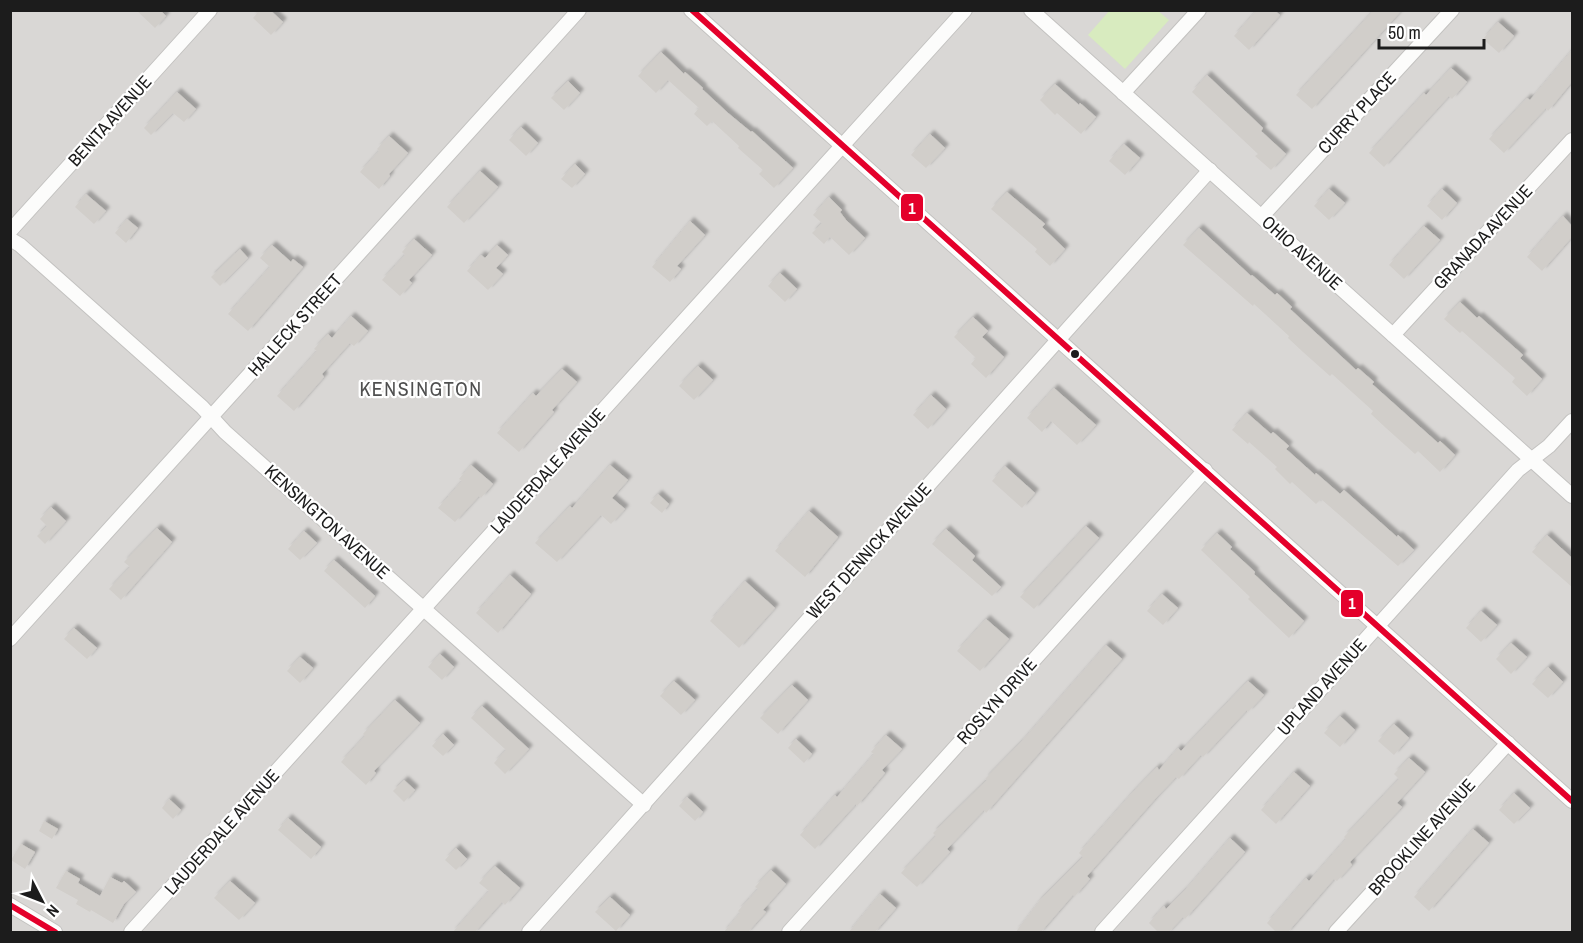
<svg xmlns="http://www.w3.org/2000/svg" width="1583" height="943" font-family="'Archivo Narrow',sans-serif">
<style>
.residential{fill:#d9d7d5}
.grass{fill:#d8ebbf}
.building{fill:#d1ceca;filter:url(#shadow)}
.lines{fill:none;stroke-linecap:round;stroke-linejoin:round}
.minor-casing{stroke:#c3c2c0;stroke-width:16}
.minor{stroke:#fcfcfb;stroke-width:14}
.bus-1-casing{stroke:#fff;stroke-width:10}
.bus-1{stroke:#e4002b;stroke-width:6}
.bus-dot{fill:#1c1c1c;stroke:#fff;stroke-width:2}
.labels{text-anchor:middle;stroke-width:4.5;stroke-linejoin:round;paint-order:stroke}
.street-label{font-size:18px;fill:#1c1c1c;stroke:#fff}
.neighbourhood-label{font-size:20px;letter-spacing:1.5px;fill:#4f4f4f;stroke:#fff}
.line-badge{stroke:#fff;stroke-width:2}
.badge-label{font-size:16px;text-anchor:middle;font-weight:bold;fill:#fff}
</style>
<defs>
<filter id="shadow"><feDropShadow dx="4" dy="-4" stdDeviation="1.5" flood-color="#0004"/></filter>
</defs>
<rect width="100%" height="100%" fill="#eae8e4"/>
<rect class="residential" x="11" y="11" width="1561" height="921"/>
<path class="grass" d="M1110 10 1158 11 1169 20 1125 69 1088 35Z"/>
<g class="building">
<path d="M136 10H160L166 16 155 28Z"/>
<path d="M260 10H270L283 22 271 35 253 18Z"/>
<path d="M1257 10H1274L1280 15 1249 50 1234 36Z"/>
<path d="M1374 10H1402L1312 109 1296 95Z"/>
<path d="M1498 22 1514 36 1499 53 1483 39Z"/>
<path d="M1572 50V82L1548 111 1546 108 1504 153 1489 139 1527 98 1530 100Z"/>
<path d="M661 52 684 74 685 72 703 88 702 89 728 113 751 132 752 131 793 168 774 188 759 174 763 170 738 148 739 146 712 121 707 126 694 114 699 108 668 80 656 93 638 76Z"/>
<path d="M1451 68 1467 82 1452 99 1449 96 1384 167 1369 153 1424 93 1426 95Z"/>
<path d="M1207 75 1263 128 1261 131 1286 154 1271 170 1255 156 1258 154 1192 92Z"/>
<path d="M568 81 580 93 564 110 551 98Z"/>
<path d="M1055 84 1079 105 1080 103 1096 117 1081 134 1057 113 1055 115 1040 100Z"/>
<path d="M177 92 196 109 184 122 173 113 151 135 144 128Z"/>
<path d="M521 127 538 143 526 156 509 140Z"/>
<path d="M930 134 945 148 926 168 911 155Z"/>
<path d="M389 136 408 153 389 174 390 176 379 189 360 172 379 151 377 149Z"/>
<path d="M1124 144 1140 158 1125 175 1109 161Z"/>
<path d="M575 164 585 174 572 188 561 179Z"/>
<path d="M480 171 498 187 464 223 447 207Z"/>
<path d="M1329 189 1345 203 1329 220 1314 206Z"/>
<path d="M1442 189 1457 203 1442 220 1427 206Z"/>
<path d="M1007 192 1045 224 1042 227 1065 249 1050 266 1035 252 1037 249 991 209Z"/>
<path d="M86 194 106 211 94 224 75 207Z"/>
<path d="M829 197 842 210 840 212 846 220 865 238 849 255 830 237 824 244 812 233 822 223 813 215Z"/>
<path d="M1563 216 1572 226V237L1542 271 1527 257Z"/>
<path d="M127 219 138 228 126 243 115 233Z"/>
<path d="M690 221 705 235 677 266 681 269 670 282 652 267Z"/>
<path d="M1424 226 1440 240 1404 279 1389 265Z"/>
<path d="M1199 228 1251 276 1252 275 1275 295 1277 293 1292 307 1290 309 1356 370 1358 368 1374 382 1372 384 1438 443 1440 441 1455 455 1440 472 1418 451 1415 454 1386 428 1371 414 1373 411 1332 374 1330 376 1303 352 1288 338 1289 336 1254 304 1253 306 1183 245Z"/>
<path d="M414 239 432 255 409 280 412 283 400 296 382 280 405 255 402 252Z"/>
<path d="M272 245 291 262 293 259 303 267 248 331 228 314 270 267 260 258Z"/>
<path d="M497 245 508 255 496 268 503 274 488 290 467 271 481 255 485 258Z"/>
<path d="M240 249 248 258 220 286 211 277Z"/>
<path d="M780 273 797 289 785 302 768 286Z"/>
<path d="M1460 302 1477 318 1479 316 1523 355 1520 358 1542 379 1527 396 1512 382 1515 378 1462 331 1460 333 1444 319Z"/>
<path d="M351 316 368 331 354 346 350 343 322 374 324 377 294 411 277 396 317 351 314 349 328 334 332 338Z"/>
<path d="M973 317 988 331 982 337 1004 357 986 378 971 364 976 358 954 337Z"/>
<path d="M698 366 713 380 694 400 679 386Z"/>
<path d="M562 369 577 382 552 410 554 412 519 452 497 433 533 393 536 396Z"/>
<path d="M1054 388 1096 425 1077 445 1051 421 1042 432 1027 418Z"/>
<path d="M931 395 946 409 928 429 913 415Z"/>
<path d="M1247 413 1271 434 1273 432 1289 446 1286 449 1315 475 1316 473 1340 494 1344 490 1397 537 1398 535 1414 550 1398 566 1321 499 1316 504 1292 482 1290 484 1275 469 1277 467 1249 442 1248 444 1232 430Z"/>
<path d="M471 465 493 484 481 498 479 496 455 522 438 508 462 481 459 479Z"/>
<path d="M610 465 628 480 612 498 625 509 611 524 601 515 557 562 535 543 570 506 572 508Z"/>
<path d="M1005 466 1035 493 1022 508 992 481Z"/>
<path d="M658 494 669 504 662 513 650 503Z"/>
<path d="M51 507 66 521 45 544 37 536 47 526 40 519Z"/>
<path d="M809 511 838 537 805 577 775 551Z"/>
<path d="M1086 526 1099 538 1034 609 1020 597Z"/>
<path d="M157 528 172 542 121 600 109 589 130 567 124 562Z"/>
<path d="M946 529 975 556 972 560 1001 587 992 596 932 544Z"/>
<path d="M304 531 317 543 300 560 288 549Z"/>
<path d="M1217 533 1232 547 1230 549 1255 572 1254 574 1304 621 1289 638 1248 599 1250 597 1201 550Z"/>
<path d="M1547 535 1572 558V587L1532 552Z"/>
<path d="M334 560 375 596 365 608 324 571Z"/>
<path d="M510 575 531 594 498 633 476 613Z"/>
<path d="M745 581 775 608 739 648 710 621Z"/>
<path d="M1162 594 1178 608 1163 625 1147 611Z"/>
<path d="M1481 611 1497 625 1481 642 1466 628Z"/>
<path d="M986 619 1009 639 980 671 957 651Z"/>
<path d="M74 628 97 648 87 659 64 639Z"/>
<path d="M1511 643 1527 657 1511 674 1496 659Z"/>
<path d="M1106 645 1122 659 986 813 984 810 947 849 950 852 917 887 901 873 936 836 933 833 987 780 985 779 1022 741Z"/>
<path d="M440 654 454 667 442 680 428 667Z"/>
<path d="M300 657 313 668 300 683 287 671Z"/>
<path d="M1548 667 1563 682 1548 698 1532 684Z"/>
<path d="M674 681 695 700 681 715 660 696Z"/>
<path d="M1248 681 1264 695 1248 712 1247 710 1203 757 1201 755 1179 779 1176 777 1156 798 1087 876 1090 879 1075 896 1073 895 1040 933H1015L1040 900 1083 857 1079 853 1132 793 1157 767 1159 770 1178 748 1181 751Z"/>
<path d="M792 685 808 700 778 734 760 718Z"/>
<path d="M395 700 420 723 374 771 376 773 366 785 341 762 365 736 363 734Z"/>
<path d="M482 706 529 749 505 774 494 763 506 750 471 718Z"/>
<path d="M1340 716 1355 730 1340 747 1324 733Z"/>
<path d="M1394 724 1409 738 1394 755 1378 741Z"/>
<path d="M443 734 454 745 443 756 432 746Z"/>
<path d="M886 735 902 749 882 770 885 773 857 806 856 804 815 849 800 835 835 795 837 797 874 754 871 752Z"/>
<path d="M796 739 812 754 804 763 788 748Z"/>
<path d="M1409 758 1425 772 1397 803 1402 807 1350 862 1352 865 1337 881 1334 879 1287 933H1277L1267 923 1306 878 1309 881 1346 839 1344 837 1399 779 1394 774Z"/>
<path d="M1294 772 1310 786 1276 824 1261 810Z"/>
<path d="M404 780 415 790 404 802 393 791Z"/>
<path d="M1514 793 1530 808 1514 824 1499 810Z"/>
<path d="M687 797 703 812 695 821 679 806Z"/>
<path d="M169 799 181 810 173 819 162 808Z"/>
<path d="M288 818 321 847 311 859 278 830Z"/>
<path d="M44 821 58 829 52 839 39 831Z"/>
<path d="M1473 829 1489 843 1429 911 1414 897Z"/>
<path d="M1230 838 1245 852 1185 919 1183 917 1168 933H1159L1149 923 1164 906 1166 909 1186 889Z"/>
<path d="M21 844 35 852 25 869 11 860Z"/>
<path d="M456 848 467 859 456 870 445 860Z"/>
<path d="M495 866 520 888 505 905 502 902 474 933H452L489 891 479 883Z"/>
<path d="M771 870 786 884 763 910 766 912 747 933H723L740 913 738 911 758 889 755 887Z"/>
<path d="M66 871 80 879 78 883 100 896 110 877 122 883 124 881 136 892 124 904 113 923 91 910 90 912 76 904 78 900 56 888Z"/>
<path d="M230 881 255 903 239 920 214 898Z"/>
<path d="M880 894 896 908 874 933H848Z"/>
<path d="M610 897 630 915 616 931 595 912Z"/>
</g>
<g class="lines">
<defs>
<g id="minor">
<path d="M691 10 1572 801"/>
<path d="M1031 10 1572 496"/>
<path d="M1123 93 1199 10"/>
<path d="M1262 216 1452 10"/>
<path d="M10 231 210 10"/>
<path d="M10 239 20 245 202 407 225 432 644 805"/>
<path d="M1393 335 1572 140"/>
<path d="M10 639 579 10"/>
<path d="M10 905 55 932"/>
<path d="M131 932 965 10"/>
<path d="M529 932 1210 170"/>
<path d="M789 932 1205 470"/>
<path d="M1102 932 1518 470 1549 446 1572 421"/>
<path d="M1336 932 1508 743"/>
</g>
</defs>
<use href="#minor" class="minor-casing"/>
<use href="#minor" class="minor"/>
<defs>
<g id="bus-1">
<path d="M692 10 1572 801"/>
<path d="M10 905 55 932"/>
</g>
</defs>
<use href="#bus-1" class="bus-1-casing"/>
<use href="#bus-1" class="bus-1"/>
</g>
<circle class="bus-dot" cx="1075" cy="354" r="5"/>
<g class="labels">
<g class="street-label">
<text transform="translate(1357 113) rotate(-47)" y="6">CURRY PLACE</text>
<text transform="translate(110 121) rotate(-48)" y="6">BENITA AVENUE</text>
<text transform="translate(1483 237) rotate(-47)" y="6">GRANADA AVENUE</text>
<text transform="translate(1302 253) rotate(42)" y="6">OHIO AVENUE</text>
<text transform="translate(295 325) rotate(-48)" y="6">HALLECK STREET</text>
<text transform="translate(548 471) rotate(-48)" y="6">LAUDERDALE AVENUE</text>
<text transform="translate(327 522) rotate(42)" y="6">KENSINGTON AVENUE</text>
<text transform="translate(869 551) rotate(-48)" y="6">WEST DENNICK AVENUE</text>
<text transform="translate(1322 687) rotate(-48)" y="6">UPLAND AVENUE</text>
<text transform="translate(997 701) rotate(-48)" y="6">ROSLYN DRIVE</text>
<text transform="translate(222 832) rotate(-48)" y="6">LAUDERDALE AVENUE</text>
<text transform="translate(1422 837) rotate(-48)" y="6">BROOKLINE AVENUE</text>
</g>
<g class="neighbourhood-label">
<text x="421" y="396">KENSINGTON</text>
</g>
</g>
<g class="line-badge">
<rect x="900" y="193" width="24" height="29" rx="6" fill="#e4002b"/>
<rect x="1340" y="589" width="24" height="29" rx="6" fill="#e4002b"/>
</g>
<g class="badge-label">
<text x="912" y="214">1</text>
<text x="1352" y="609">1</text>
</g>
<rect width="1583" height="943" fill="none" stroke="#1c1c1c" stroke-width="24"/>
<g transform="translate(42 901) rotate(132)" stroke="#ffffff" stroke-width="4.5" paint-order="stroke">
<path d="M0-4.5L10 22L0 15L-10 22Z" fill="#1c1c1c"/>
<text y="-9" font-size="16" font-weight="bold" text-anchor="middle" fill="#1c1c1c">N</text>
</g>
<path d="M1379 39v9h105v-9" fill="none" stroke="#1c1c1c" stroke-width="3"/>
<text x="1388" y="39" font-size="18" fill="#1c1c1c" stroke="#ffffff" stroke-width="4.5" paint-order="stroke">50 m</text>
</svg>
